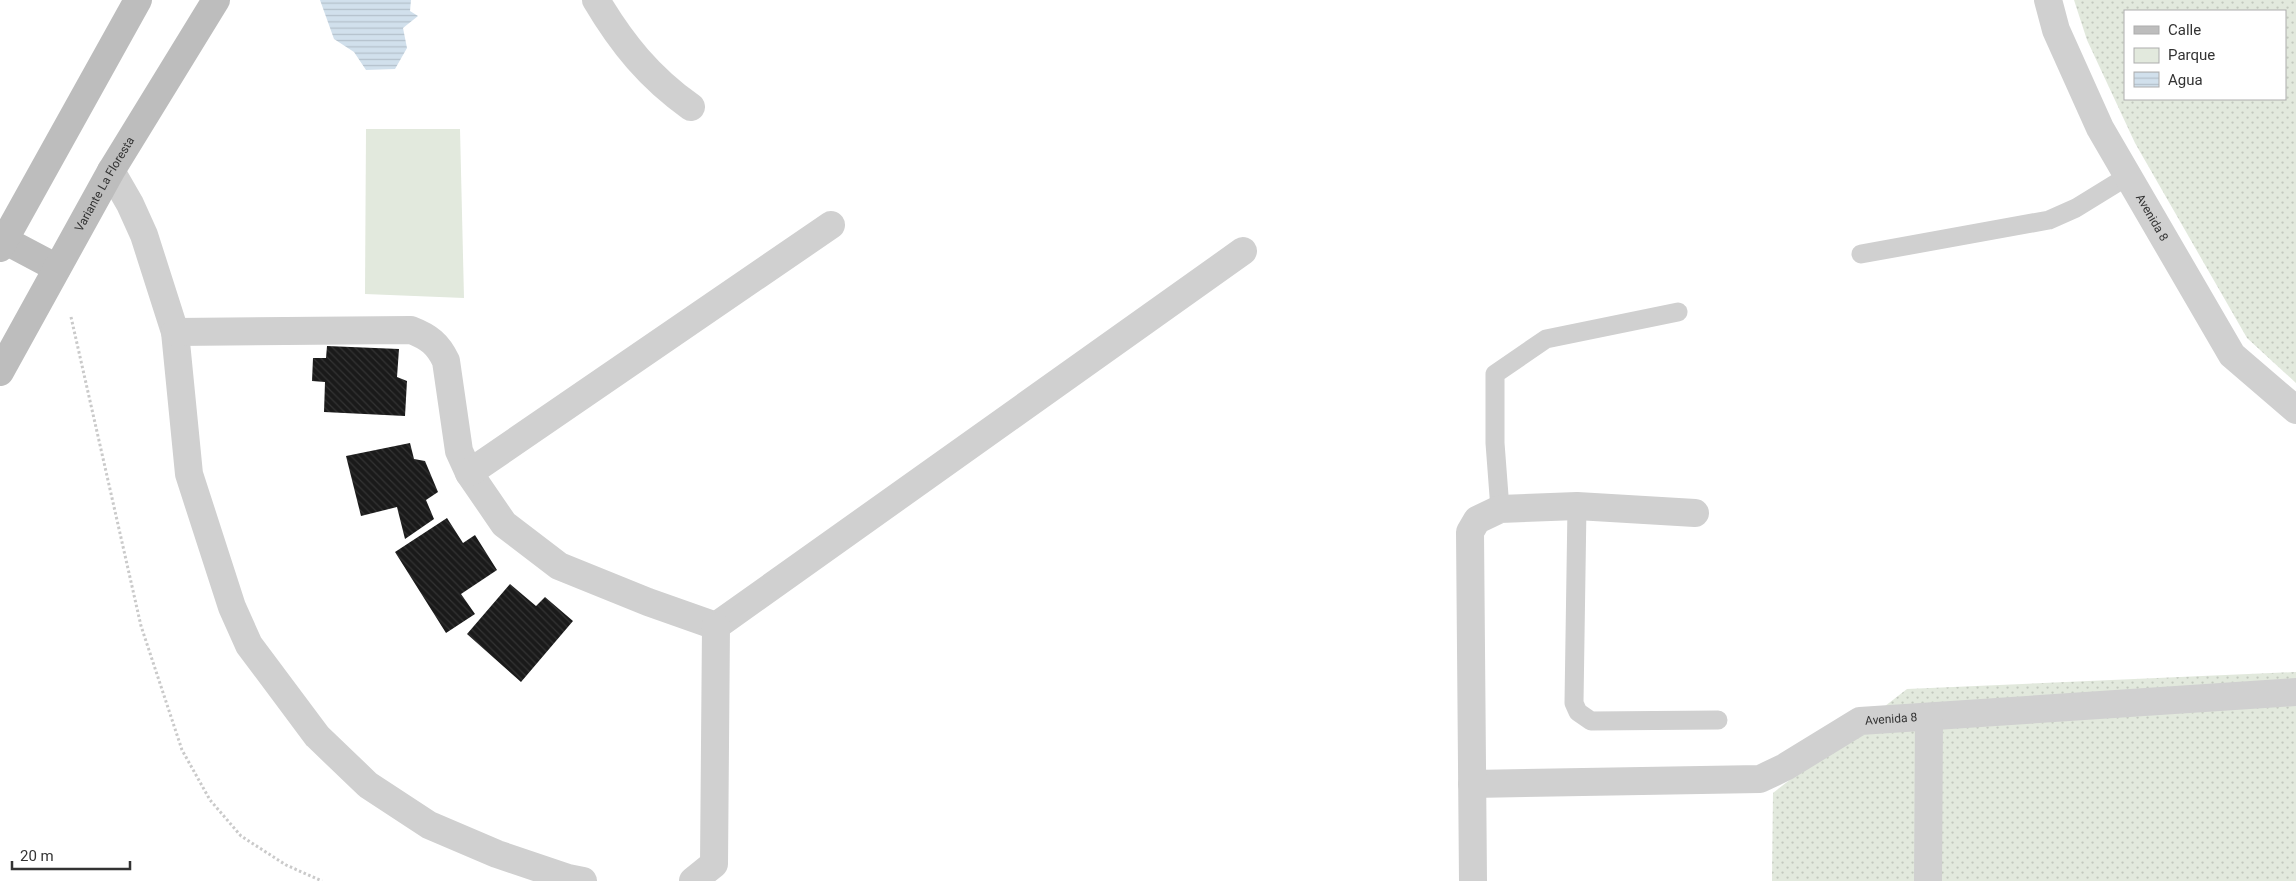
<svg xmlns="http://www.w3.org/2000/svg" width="2296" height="881" font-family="Roboto,sans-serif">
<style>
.grass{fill:url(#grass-dots);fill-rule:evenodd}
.park{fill:#e2e9dd}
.water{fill:url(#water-rules)}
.building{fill:url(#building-back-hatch)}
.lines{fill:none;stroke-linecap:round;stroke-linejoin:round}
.path{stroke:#cacaca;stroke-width:3;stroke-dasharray:2.5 2.5;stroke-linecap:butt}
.service{stroke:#d0d0d0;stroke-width:19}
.minor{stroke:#d0d0d0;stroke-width:28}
.secondary{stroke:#bdbdbd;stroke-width:28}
.labels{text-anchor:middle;stroke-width:5;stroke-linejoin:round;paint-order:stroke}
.street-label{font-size:12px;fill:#333;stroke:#fff}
</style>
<defs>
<pattern id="grass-dots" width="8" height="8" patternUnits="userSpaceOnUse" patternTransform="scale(1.25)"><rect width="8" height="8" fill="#e2e9dd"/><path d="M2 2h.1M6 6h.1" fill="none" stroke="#c2c8be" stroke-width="1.8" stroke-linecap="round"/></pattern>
<pattern id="water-rules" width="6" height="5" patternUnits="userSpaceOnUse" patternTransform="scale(1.25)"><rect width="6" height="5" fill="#d1e0ec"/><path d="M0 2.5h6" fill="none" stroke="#b4c1cb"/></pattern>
<pattern id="building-back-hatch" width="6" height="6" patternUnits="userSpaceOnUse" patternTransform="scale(1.25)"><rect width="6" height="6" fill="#1a1a1a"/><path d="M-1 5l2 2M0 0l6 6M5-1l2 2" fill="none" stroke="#333"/></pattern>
</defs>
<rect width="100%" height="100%" fill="#fff"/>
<g class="grass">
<path d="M2074 0H2296V383L2247 338 2135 143 2087 40ZM2285 11V99H2125V11Z"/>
<path d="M2296 672V881H1772L1773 793 1907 689Z"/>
</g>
<path class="park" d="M366 129H460L464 298 365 294Z"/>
<path class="water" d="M320 0H411L410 11 418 16 403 28 407 48 395 69 366 70 354 52 334 39Z"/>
<g class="building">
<path d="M327 346 399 349 397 377 407 381 405 416 324 412 325 382 312 381 313 358H326Z"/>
<path d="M410 443 414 459 425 461 438 492 426 500 434 519 405 539 397 507 361 516 346 456Z"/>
<path d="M447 518 463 543 475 535 497 570 461 594 475 614 446 633 395 552Z"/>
<path d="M510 584 536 606 545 597 573 621 521 682 467 634Z"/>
</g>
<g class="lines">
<path class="path" d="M71 317 141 626 182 750 210 800 241 836 286 865 322 881"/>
<g class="service">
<path d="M1861 254 2049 220 2076 208 2128 176"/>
<path d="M1577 506 1574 703 1578 712 1591 721 1718 720"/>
<path d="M1500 509 1495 443V374L1546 339 1678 312"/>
</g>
<g class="minor">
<path d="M596 0C622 44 650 78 691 107"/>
<path id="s1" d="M2048 0 2056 30 2100 128 2232 355 2296 410"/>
<path d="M111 171 130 204 144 235 175 332 189 474 232 607 249 645 317 736 368 785 429 825 497 854 568 878 583 881"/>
<path d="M175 332 411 330C429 337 438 344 446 361L459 451 469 473 504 524 559 566 648 602 716 626"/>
<path d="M469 473 831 225"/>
<path d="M716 626 1243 251"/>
<path id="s2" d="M1472 784 1760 779 1785 767 1860 721 2296 692"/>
<path d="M693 881 714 864 716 626"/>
<path d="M1473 881 1470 532 1477 520 1500 509 1577 506 1695 513"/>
<path d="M1928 881 1929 717"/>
</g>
<g class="secondary">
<path d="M4 240 57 268"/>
<path d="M0 248 138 0"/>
<path id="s3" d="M0 372 111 171 216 0"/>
</g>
</g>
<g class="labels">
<g class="street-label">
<text dy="4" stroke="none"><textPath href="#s3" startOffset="215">Variante La Floresta</textPath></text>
<text dy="4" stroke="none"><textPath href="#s1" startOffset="242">Avenida 8</textPath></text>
<text dy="4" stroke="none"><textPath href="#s2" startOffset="435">Avenida 8</textPath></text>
</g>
</g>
<rect x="2124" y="10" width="162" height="90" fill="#ffffff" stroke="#adadad"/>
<rect x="2134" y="26" width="25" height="8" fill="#bdbdbd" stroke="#adadad"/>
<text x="2168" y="35" font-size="15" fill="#333333">Calle</text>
<rect x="2134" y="48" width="25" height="15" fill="#e2e9dd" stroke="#adadad"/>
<text x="2168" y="60" font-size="15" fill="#333333">Parque</text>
<rect x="2134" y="72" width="25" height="15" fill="url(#water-rules)" stroke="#adadad"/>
<text x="2168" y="85" font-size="15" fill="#333333">Agua</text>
<path d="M12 861v8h118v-8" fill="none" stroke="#333333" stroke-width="2.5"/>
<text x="20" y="861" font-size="15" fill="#333333" stroke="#ffffff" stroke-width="4" paint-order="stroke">20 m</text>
</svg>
